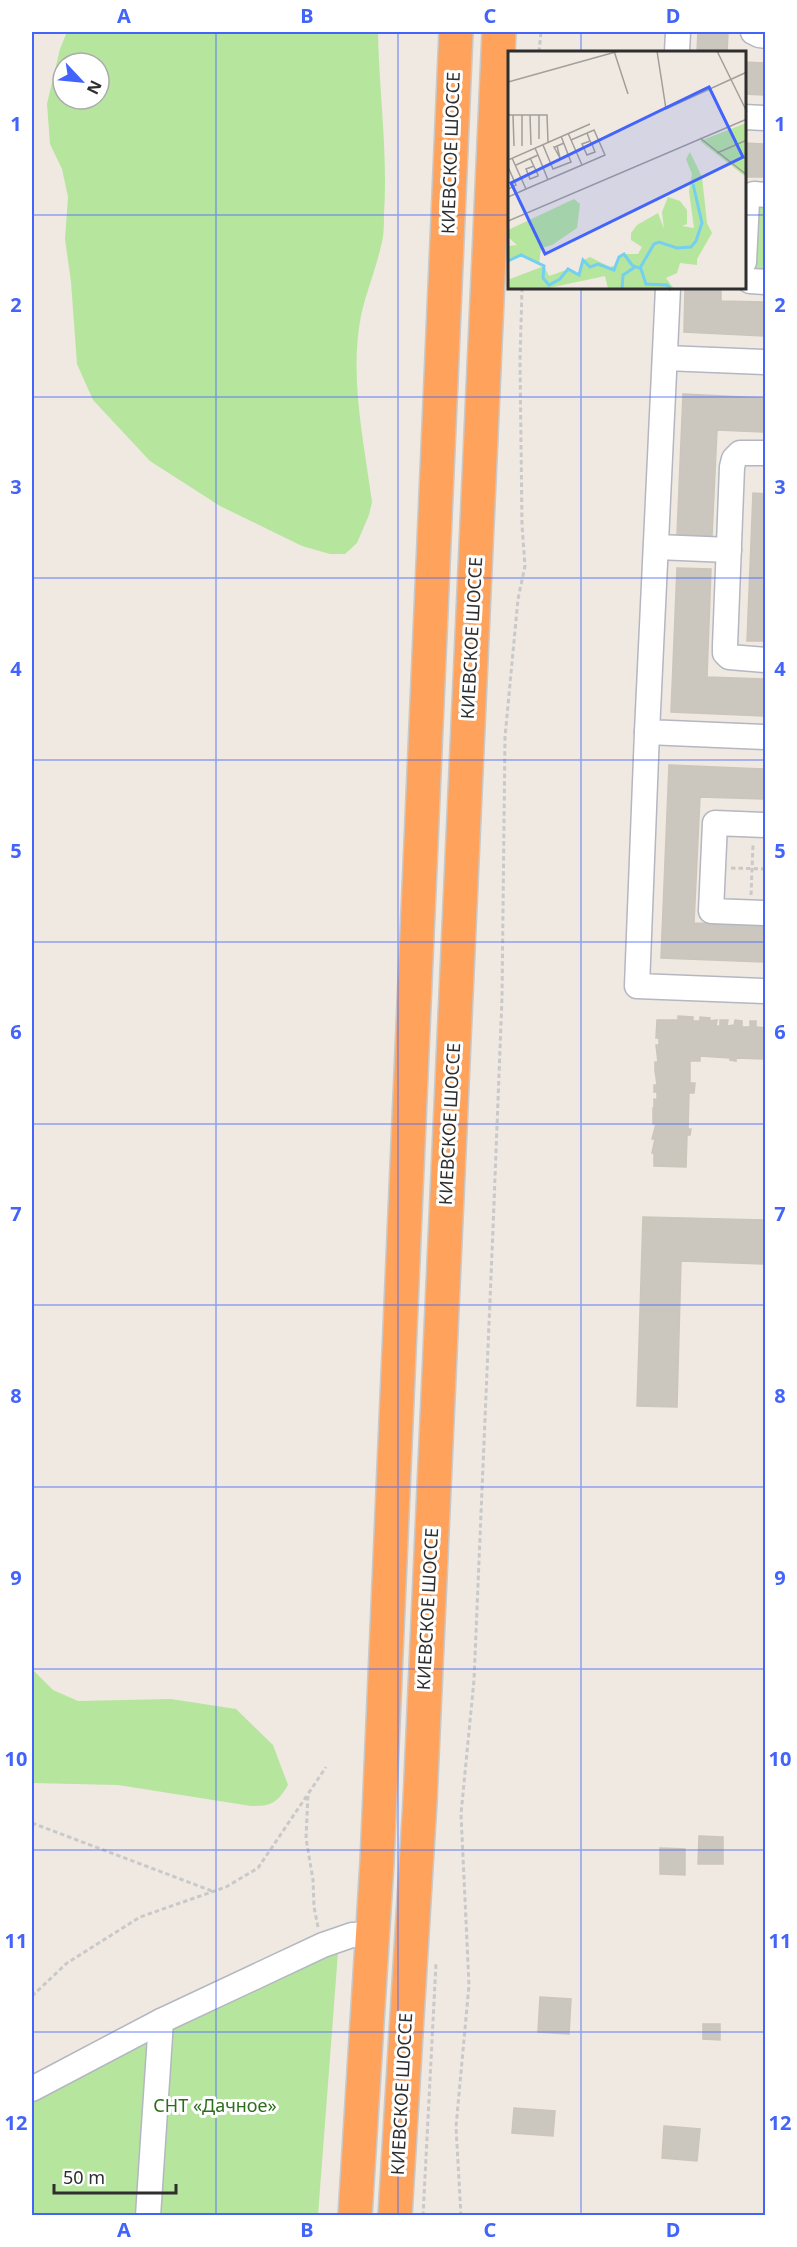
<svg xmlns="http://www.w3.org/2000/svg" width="797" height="2247" font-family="'Noto Sans',sans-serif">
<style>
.green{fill:#b6e59e;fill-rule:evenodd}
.building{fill:#cbc7bf;stroke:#cbc5ba;stroke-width:1.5}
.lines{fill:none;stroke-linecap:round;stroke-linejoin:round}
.minor-casing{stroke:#b4b7c1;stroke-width:27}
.highway-casing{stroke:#c9c9c9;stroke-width:36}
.path{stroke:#c9c9c9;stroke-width:3;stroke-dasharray:4.5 3;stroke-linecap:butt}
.minor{stroke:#fff;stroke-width:24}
.highway{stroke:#ffa35c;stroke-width:33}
.grid{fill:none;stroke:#4264fb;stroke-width:1.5;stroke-opacity:0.55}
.labels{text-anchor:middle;stroke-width:6;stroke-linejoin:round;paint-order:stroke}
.street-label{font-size:18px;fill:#2e2e2e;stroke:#fff}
.park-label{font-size:18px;fill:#2c6e1b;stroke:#fff}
.inset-river{fill:none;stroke:#75cff0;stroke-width:3}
.inset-road{fill:none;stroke:#a29e99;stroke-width:1.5}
.view{fill:#4264fb;fill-opacity:0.15;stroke:#4264fb;stroke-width:3}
.inset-edge{fill:none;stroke:#2e2e2e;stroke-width:3}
.neatline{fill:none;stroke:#4264fb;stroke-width:2}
.grid-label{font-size:20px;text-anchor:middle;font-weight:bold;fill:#4264fb}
</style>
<rect width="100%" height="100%" fill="#efe9e1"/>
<g class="green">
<path d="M67 32H378C379 92 388 153 384 214 384 224 384 236 381 246 376 269 366 292 361 316 349 376 364 442 372 502L369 515 357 543 345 554H330L302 546 220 506 150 461 93 400 77 364 71 282 65 239 68 197 62 169 50 144 47 104 60 49ZM63 63H99V99H63Z"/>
<path d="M753 201 765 202V269H750Z"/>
<path d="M32 1669 53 1690 78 1701 171 1699 236 1709 273 1745 288 1785C277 1803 272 1806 251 1806L118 1785 32 1783Z"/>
<path d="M340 1926 318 2215 32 2216V2074Z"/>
</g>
<g class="building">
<path d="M698 32H728L727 52H697Z"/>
<path d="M744 62 766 63V95L744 94Z"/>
<path d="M744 143 766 144V177H744Z"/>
<path d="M685 288H721V301L766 302V336L684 332Z"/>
<path d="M683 394 766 398V432L717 430 712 536 677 535Z"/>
<path d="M753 493 766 494V641H747Z"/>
<path d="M677 568 711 569 707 677 766 679V716L671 712Z"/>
<path d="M669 765 766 769V799L700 797 694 923 766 925V962L661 958Z"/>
<path d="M678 1016 693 1017V1021H700V1017L710 1018V1021L717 1020 716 1026H720V1020H728L727 1026 734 1025V1026L735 1020 742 1021V1027H750V1021H756V1027L766 1028V1059L736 1058V1061L730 1060V1058L700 1056V1061H690V1083H695L694 1093H689L688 1129H691L690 1135H687L686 1167 654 1166V1153H652L655 1139H652L656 1124H653V1116L656 1115H653V1108H656L654 1107V1099L657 1100V1092H654V1085H657L655 1070 658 1071 655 1069V1062H658L656 1045H659V1038H656L657 1020H678Z"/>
<path d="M643 1217 766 1220V1264L681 1261 677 1407 637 1406Z"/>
<path d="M699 1836 723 1837V1864H698Z"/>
<path d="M660 1848 685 1849V1875L660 1874Z"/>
<path d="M540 1997 571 1999 569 2034 538 2032Z"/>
<path d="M703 2024H720V2040L703 2039Z"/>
<path d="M514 2108 555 2111 553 2136 512 2133Z"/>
<path d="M664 2126 700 2129 697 2161 662 2158Z"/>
</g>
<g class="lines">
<defs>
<g id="minor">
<path d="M753 32 759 35 766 36"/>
<path d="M677 52 678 32"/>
<path d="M744 117 766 118"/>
<path d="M744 262 747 201 749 196 754 194 766 195"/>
<path d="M744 277 750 281 766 282"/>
<path d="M668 288 647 732 766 737"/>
<path d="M665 358 766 362"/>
<path d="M766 453H740L734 459 732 467 725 646V653L729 657 766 660"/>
<path d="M657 547 729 550"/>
<path d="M647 732 637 986 766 991"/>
<path d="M766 825 715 823 711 911 766 913"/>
<path d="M32 2089 161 2021 323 1945 352 1935 372 1934"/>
<path d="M148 2216 161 2021"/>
</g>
<g id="highway">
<path d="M355 2216 377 1862 456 32"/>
<path d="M395 2216 420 1801 499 32"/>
</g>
</defs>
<use href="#minor" class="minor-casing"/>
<use href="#highway" class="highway-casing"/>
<g class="path">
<path d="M539 52 541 32"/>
<path d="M731 868 766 869"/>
<path d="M751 895 753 845"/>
<path d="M32 1823 212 1891"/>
<path d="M318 1927 314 1907 313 1880 306 1838 308 1794 326 1767"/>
<path d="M32 1996 67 1963 140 1917 226 1887 258 1868 308 1794"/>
<path d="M423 2216 436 1963"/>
<path d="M461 2216 456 2127 469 1985 461 1814 474 1680 493 1229 502 998 505 737 518 599 525 566 522 525 520 361 522 288"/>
</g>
<use href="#minor" class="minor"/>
<use href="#highway" class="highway"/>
</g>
<path class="grid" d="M216 32V2216M398 32V2216M581 32V52M32 215H509M744 215H766M581 288V2216M32 397H766M32 578H766M32 760H766M32 942H766M32 1124H766M32 1305H766M32 1487H766M32 1669H766M32 1850H766M32 2032H766"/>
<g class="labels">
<g class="street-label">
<text transform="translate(451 153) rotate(-88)" y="6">КИЕВСКОЕ ШОССЕ</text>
<text transform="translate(472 638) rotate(-87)" y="6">КИЕВСКОЕ ШОССЕ</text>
<text transform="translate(450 1124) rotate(-87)" y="6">КИЕВСКОЕ ШОССЕ</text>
<text transform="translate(428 1609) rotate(-87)" y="6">КИЕВСКОЕ ШОССЕ</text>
<text transform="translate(402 2094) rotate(-87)" y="6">КИЕВСКОЕ ШОССЕ</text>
</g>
<g class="park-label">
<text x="215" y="2112">СНТ «Дачное»</text>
</g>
</g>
<g transform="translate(508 51)">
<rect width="238" height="238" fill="#efe9e1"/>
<path d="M238 72V126L192 90ZM182 101 194 126 199 172 204 182 189 208V214L172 212 169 222 158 227 166 238H100L97 225 36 238H0V219L2 228 36 215 41 225 61 218 70 224 74 210 82 206 102 216 109 214 114 203H130L134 196 123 189V182L129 174 150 162 156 178 154 161 160 146 172 150 179 159V173L174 175 186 177 181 140 184 123 178 108ZM66 148 72 153 69 177 44 194 33 197 31 213 13 204 0 210V195L9 194 0 186V179Z" fill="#b6e59e"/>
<path class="inset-river" d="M0 210 13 204 36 215 35 227 41 234 52 228 60 218 71 224 75 209 82 216 90 213 106 219 111 206 116 203 124 214 133 218 138 233 159 234 163 239M132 217 146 193 151 191 169 197 183 196 188 190 194 172 185 133M114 239 115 224 127 216"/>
<path class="inset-road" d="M106 0 120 43M149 0 158 58 239 21M209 0 239 61M0 31 111 0M0 64H39L40 91M5 64 6 95M14 64V95M22 64 23 94M31 64V88M79 82 82 90 84 93 87 101 79 104 74 93 82 90M192 87 239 124M63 89 86 79 97 104 74 114M35 94 45 118 63 111 53 85M49 95 52 107 46 96H47L56 92M209 102 239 89M30 104 40 129M22 107 30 124V125L22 128 18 118 26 115M0 109 82 73M8 114 30 104 27 97M0 116 8 134 0 138M18 138 74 114 60 82M0 146 18 138 4 107M0 170 239 68"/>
<path class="view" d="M201 36 235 106 37 203 3 132Z"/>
<rect width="238" height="238" class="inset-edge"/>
</g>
<rect width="797" height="2247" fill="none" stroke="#ffffff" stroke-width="66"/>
<g transform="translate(81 81) rotate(116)"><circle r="28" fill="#ffffff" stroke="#ababab" stroke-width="1.5"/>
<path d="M0-4.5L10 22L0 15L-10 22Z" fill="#4264fb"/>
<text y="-9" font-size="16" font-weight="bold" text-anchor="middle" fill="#2e2e2e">N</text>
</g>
<path d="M54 2184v9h122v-9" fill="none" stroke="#2e2e2e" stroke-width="3"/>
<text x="63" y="2184" font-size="18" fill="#2e2e2e" stroke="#ffffff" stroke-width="4.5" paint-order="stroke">50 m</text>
<rect x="33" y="33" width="731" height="2181" class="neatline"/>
<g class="grid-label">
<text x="124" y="23">A</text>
<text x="307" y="23">B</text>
<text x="490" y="23">C</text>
<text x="673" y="23">D</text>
<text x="16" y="131">1</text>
<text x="780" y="131">1</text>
<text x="16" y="312">2</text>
<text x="780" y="312">2</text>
<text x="16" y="494">3</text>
<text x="780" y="494">3</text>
<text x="16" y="676">4</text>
<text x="780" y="676">4</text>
<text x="16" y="858">5</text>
<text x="780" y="858">5</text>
<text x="16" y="1039">6</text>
<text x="780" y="1039">6</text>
<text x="16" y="1221">7</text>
<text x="780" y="1221">7</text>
<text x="16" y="1403">8</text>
<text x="780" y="1403">8</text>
<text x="16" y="1585">9</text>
<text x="780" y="1585">9</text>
<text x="16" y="1766">10</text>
<text x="780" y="1766">10</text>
<text x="16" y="1948">11</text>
<text x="780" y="1948">11</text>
<text x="16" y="2130">12</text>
<text x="780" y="2130">12</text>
<text x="124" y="2237">A</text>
<text x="307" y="2237">B</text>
<text x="490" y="2237">C</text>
<text x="673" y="2237">D</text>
</g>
</svg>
